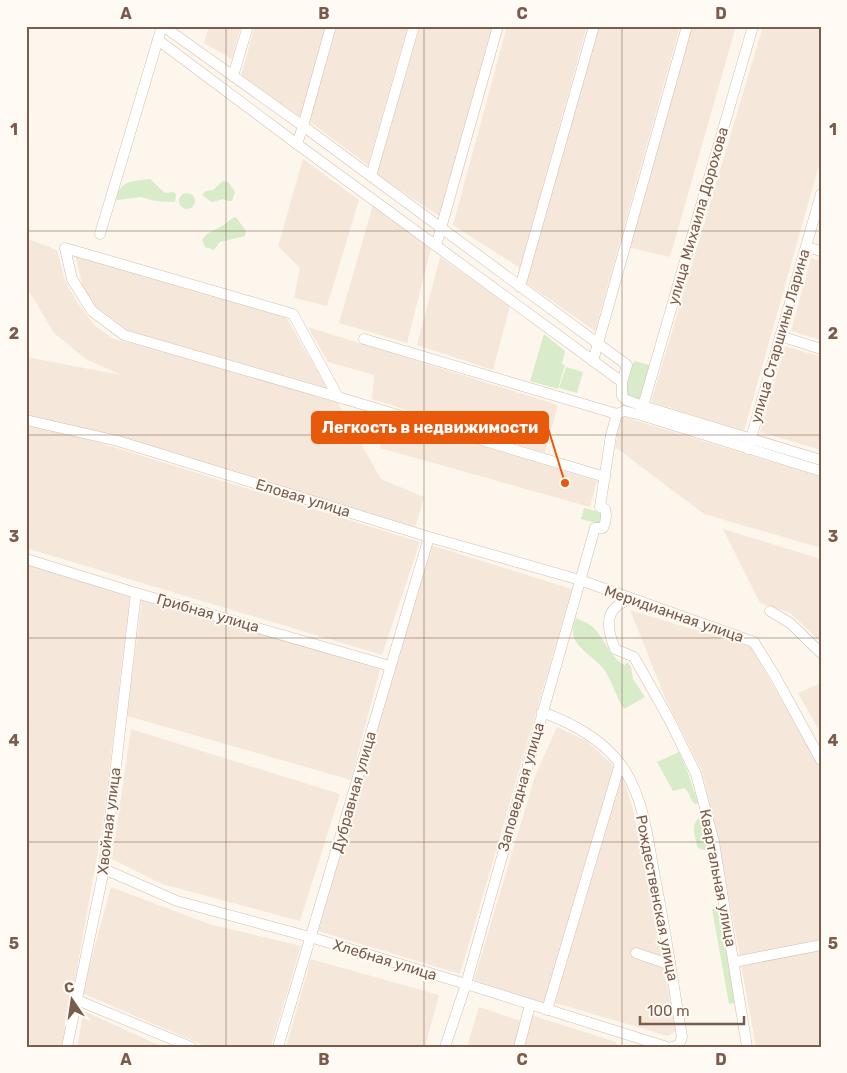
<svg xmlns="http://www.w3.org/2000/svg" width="847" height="1073" font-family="Rubik,sans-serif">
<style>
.residential{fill:#f5e8da}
.green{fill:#d8ecc9}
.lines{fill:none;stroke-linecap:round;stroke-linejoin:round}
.minor-casing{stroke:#d1beb0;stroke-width:11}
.minor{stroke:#fff;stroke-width:10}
.grid{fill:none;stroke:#7a5c4d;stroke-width:1;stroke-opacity:0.55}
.labels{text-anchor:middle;stroke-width:4;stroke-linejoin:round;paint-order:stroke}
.street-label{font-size:15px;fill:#7a5c4d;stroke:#fffaf3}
.leader{fill:none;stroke:#e8590c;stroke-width:2}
.callout-dot{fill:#e8590c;stroke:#fffaf3;stroke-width:2}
.callout{fill:#e8590c;stroke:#e8590c;stroke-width:2}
.callout-label{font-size:16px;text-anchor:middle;font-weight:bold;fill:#fff}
.neatline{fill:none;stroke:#7a5c4d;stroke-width:2}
.grid-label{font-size:16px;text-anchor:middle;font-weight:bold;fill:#7a5c4d}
</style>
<rect width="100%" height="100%" fill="#fdf6ec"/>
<g class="residential">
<path d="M209 26H241L232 59 204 43Z"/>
<path d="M255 26H327L301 117 241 76Z"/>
<path d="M337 26H408L368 165 309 121Z"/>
<path d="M420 26H492L439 216 376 174Z"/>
<path d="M507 26H587L520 268 453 225Z"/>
<path d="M599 26H680L595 331 526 283Z"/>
<path d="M691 26H736L670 257 628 247Z"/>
<path d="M763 26H821V158L744 431 651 402Z"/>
<path d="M303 159 359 200 327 306 294 298 300 268 278 246Z"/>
<path d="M373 205 431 248 407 343 339 323Z"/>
<path d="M28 239 57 250 65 280 77 302 94 325 114 339 147 347 338 403 381 479 424 497 415 528 26 415V357L121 375 86 359 54 333 29 291 26 280Z"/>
<path d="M75 255 286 317 327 388 129 331 95 306 83 288Z"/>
<path d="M440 257 510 306 493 370 417 345Z"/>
<path d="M811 258 821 261V340L791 331Z"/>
<path d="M308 327 558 405 545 453 372 399 374 375 328 362Z"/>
<path d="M785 346 821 357V450L760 432Z"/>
<path d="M621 416 821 477V548L704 514 615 447Z"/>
<path d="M390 418 597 481 590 507 380 448Z"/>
<path d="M30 424 91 440 420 542 382 655 26 548V445Z"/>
<path d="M723 529 821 559V642L790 613 760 603Z"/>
<path d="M431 545 572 589 460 974 318 931Z"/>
<path d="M26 564 130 595 103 823 63 1047H26Z"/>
<path d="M142 599 380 669 351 780 127 716Z"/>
<path d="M630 610 751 647 821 770V1047H756L718 837 702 771 666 700Z"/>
<path d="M821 683V734L798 693Z"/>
<path d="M557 727 587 741 615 767 546 1006 474 980 535 776Z"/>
<path d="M131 729 340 794 300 921 162 884 112 859Z"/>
<path d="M622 773 634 813 676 1031 668 1036 552 1002Z"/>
<path d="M111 887 209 924 301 946 271 1047H207L82 993Z"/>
<path d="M311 959 439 995 425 1047H286Z"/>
<path d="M479 1007 521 1021 514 1047H467Z"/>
<path d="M84 1011 163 1047H77Z"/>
<path d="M531 1015 616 1042 617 1047H522Z"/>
</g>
<g class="green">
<path d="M150 179 165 193 173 192 176 194 175 202 155 201 141 197 118 200 115 199C122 179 131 182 150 179Z"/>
<path d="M223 181 228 182 235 192 232 201H227L224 199 211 202 202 195 206 191 213 190Z"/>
<circle cx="187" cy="201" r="8"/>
<path d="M236 217 246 231 245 236 220 242 214 250 205 247 202 240C208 231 214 231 222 226 228 222 230 219 236 217Z"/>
<path d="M544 334 565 351 562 364 565 365 558 389 530 381Z"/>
<path d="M634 361 650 365 639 401 627 397 625 390Z"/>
<path d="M566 367 583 372 577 393 559 388Z"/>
<path d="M584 508 603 513 600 524 581 519Z"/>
<path d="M576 618C579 620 584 621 587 623 604 632 608 658 625 665L627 662 631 667 633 679 645 697 624 709C616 697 613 683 605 671 593 653 563 645 576 618Z"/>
<path d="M679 752 688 773 698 803 695 804C689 800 691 792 684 788L673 791 657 762Z"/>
<path d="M702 816 703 820 710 852 698 848C695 837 689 822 702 816Z"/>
<path d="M712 909H720L735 1003 729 1004Z"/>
</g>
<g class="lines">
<defs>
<g id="minor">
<path d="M163 26 303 126 331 26"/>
<path d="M158 40 297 144"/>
<path d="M233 76 248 26"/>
<path d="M371 176 414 26"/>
<path d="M100 234 162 26"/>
<path d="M436 246 498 26"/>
<path d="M806 247 821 251"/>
<path d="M520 287 594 26"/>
<path d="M780 336 821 349"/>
<path d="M364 339 617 414"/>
<path d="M593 361 687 26"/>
<path d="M622 382 297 144 303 126 627 365 622 382V396L626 400 643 406 753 26"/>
<path d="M338 397 293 314 65 248 72 279 92 311 124 335 338 397 605 477"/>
<path d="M642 412 643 406 821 460"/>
<path d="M26 420 118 441 429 537 580 580 754 642 775 676 821 760"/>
<path d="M748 449 821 194"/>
<path d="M26 559 136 593 390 666"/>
<path d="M630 598C626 601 620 603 616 607 604 617 610 637 615 649L634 657 669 719 696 774 714 842 747 1047"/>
<path d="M770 611 790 623 821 653"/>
<path d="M542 712C575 724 609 743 627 774 644 803 648 840 654 872 665 927 673 982 682 1037L679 1045 672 1047"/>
<path d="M104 869 177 901 310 937 466 984 667 1047"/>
<path d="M636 953 665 963 670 962"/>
<path d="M734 962 821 945"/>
<path d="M77 1000 191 1047"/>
<path d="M547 1010 620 764"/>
<path d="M67 1047 104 869 136 593"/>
<path d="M278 1047 429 537"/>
<path d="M445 1047 466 984 595 528H603C606 522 607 516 605 509L600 507 611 435 617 414 624 411 641 415 821 471"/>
<path d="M519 1047 530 1005"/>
</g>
</defs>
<use href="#minor" class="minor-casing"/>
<use href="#minor" class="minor"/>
</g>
<path class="grid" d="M226 26V1047M424 26V1047M622 26V1047M26 231H821M26 435H821M26 638H821M26 842H821"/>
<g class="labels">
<g class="street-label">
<text transform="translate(698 216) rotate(-74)" y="5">улица Михаила Дорохова</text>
<text transform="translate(780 336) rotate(-74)" y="5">улица Старшины Ларина</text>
<text transform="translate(303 498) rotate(17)" y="5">Еловая улица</text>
<text transform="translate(208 613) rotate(16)" y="5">Грибная улица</text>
<text transform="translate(674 614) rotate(19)" y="5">Меридианная улица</text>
<text transform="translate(521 787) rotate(-74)" y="5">Заповедная улица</text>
<text transform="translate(354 792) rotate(-74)" y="5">Дубравная улица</text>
<text transform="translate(109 821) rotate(-83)" y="5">Хвойная улица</text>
<text transform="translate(718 878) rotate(79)" y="5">Квартальная улица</text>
<text transform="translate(657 898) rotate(79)" y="5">Рождественская улица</text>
<text transform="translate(385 960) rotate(17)" y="5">Хлебная улица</text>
</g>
</g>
<path class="leader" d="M565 483L548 428"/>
<circle class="callout-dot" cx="565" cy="483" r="5"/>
<rect class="callout" x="312" y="412" width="236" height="31" rx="5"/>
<g class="callout-label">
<text x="430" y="433">Легкость в недвижимости</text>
</g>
<rect width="847" height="1073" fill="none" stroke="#fffaf3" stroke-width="55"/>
<g transform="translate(72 1000) rotate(347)" stroke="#fffaf3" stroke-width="4" paint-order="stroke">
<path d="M0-4L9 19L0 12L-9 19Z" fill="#7a5c4d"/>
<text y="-8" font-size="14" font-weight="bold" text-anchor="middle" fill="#7a5c4d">С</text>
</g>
<path d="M640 1016v8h104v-8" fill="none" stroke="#7a5c4d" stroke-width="2.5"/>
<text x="647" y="1016" font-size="15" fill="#7a5c4d" stroke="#fffaf3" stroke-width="4" paint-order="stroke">100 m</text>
<rect x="28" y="28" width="792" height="1018" class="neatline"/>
<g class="grid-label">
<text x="126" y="19">A</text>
<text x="324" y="19">B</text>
<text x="522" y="19">C</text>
<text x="721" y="19">D</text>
<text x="14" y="135">1</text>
<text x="833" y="135">1</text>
<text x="14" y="339">2</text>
<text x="833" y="339">2</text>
<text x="14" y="542">3</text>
<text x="833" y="542">3</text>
<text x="14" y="746">4</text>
<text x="833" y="746">4</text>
<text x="14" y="949">5</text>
<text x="833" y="949">5</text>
<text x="126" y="1065">A</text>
<text x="324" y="1065">B</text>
<text x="522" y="1065">C</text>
<text x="721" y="1065">D</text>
</g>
</svg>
